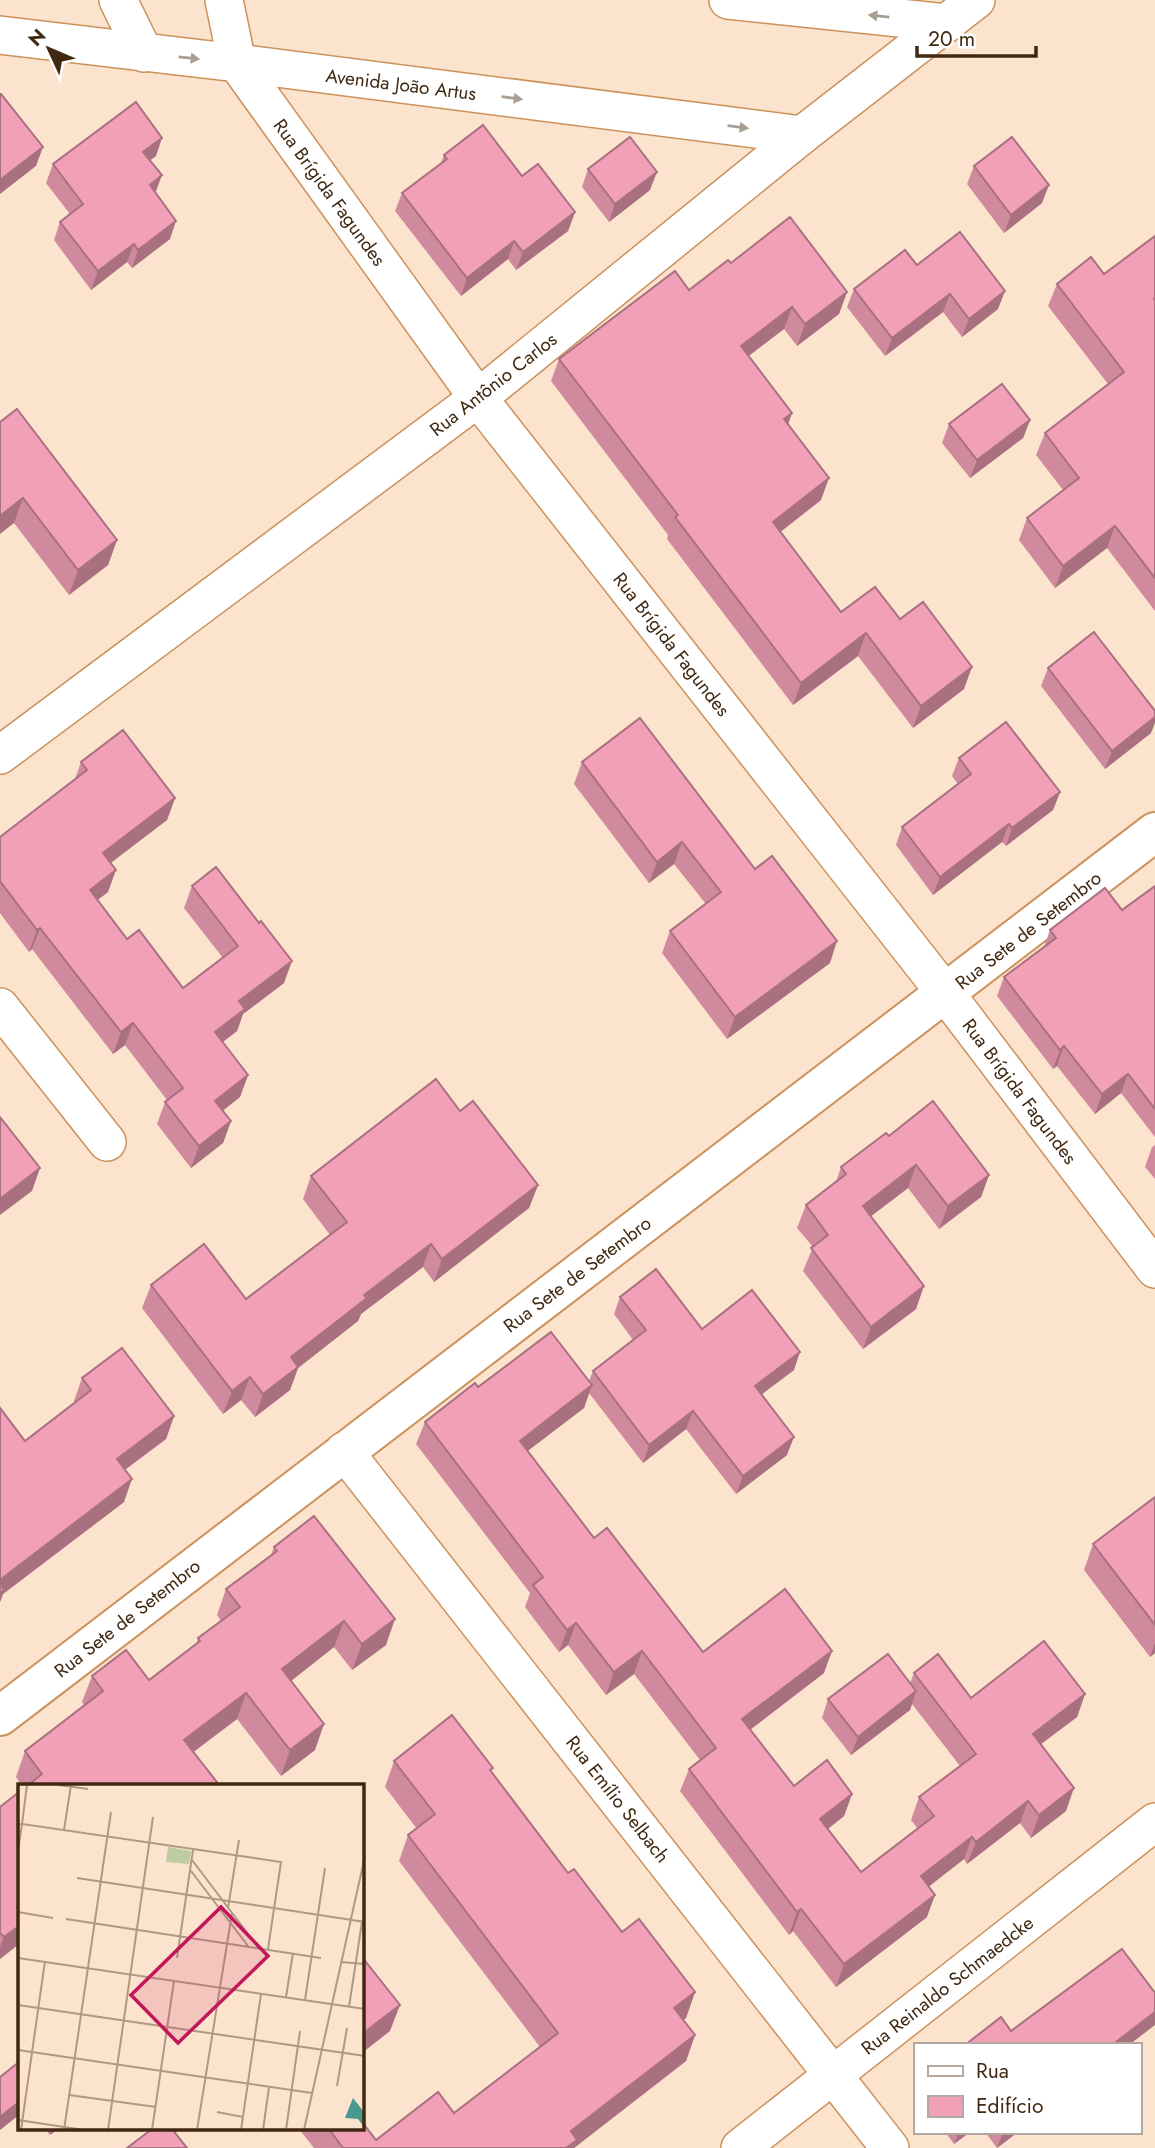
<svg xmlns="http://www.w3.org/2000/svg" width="1155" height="2148" font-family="Jost,sans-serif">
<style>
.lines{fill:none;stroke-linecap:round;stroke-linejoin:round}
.minor-casing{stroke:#cc915b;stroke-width:40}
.secondary-casing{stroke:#cc915b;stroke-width:42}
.minor{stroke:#fff;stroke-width:37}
.secondary{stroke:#fff;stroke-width:38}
.wall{fill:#d08a9d}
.shaded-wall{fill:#a97080}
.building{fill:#f2a0b7;stroke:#a97080;stroke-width:2}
.oneway{fill:#a99e94}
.labels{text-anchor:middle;stroke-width:5;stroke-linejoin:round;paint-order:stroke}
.street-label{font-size:19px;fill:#402811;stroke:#fff}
.inset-road{fill:none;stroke:#b19882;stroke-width:2}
.view{fill:#c2185b;fill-opacity:0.15;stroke:#c2185b;stroke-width:3.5}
.inset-edge{fill:none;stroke:#402811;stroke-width:3.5}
</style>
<rect width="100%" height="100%" fill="#fce3cd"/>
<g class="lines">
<defs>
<g id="minor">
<path d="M118 0 144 53"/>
<path d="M224 0 237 63 478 398 946 994 1155 1269"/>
<path d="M728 0 947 23"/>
<path d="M0 35 237 63 802 135"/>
<path d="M0 755 478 398 802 135 976 0"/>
<path d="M0 1007 107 1142"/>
<path d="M344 1451 890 2148"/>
<path d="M740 2148 1155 1822"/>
</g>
<path id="secondary" d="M0 1716 1155 832"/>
</defs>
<use href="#minor" class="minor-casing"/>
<use href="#secondary" class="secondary-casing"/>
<use href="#minor" class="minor"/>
<use href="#secondary" class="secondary"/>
</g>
<g class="wall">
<path d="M444 155 522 176 575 212 568 231 516 270 508 259 461 296 395 211 402 193 441 163Z"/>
<path d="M156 156 150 160 155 193 170 239 132 268 127 262 91 290 54 240 60 222 70 214 46 183 53 164Z"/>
<path d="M974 166 1042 203 1004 233 967 184Z"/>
<path d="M588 169 650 190 609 222 582 187Z"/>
<path d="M1155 236V611L1107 548 1055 588 1019 540 1027 518 1063 490 1036 455 1045 433 1108 384 1048 306 1057 284 1104 274Z"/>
<path d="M731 263 847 292 839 314 797 346 784 329 748 356 792 413 788 424 821 500 780 532 841 612 900 619 964 689 913 728 858 656 793 705 667 539 668 535 551 381 559 359 689 290Z"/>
<path d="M917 265 998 309 962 337 943 312 885 356 847 307 854 289Z"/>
<path d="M1030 420 1023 438 970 478 942 443 949 424Z"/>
<path d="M0 422 117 540 108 565 69 595 14 523Z"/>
<path d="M1048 668 1151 733 1105 769 1041 686Z"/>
<path d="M959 758 1060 792 1053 810 1006 846 1002 842 933 895 896 845 902 827 958 784 952 776Z"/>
<path d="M81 762 175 798 167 820 110 863 108 892 97 900 127 939 183 988 223 958 184 908 192 886 284 983 243 1014 237 1031 223 1042 248 1075 240 1097 223 1111 231 1121 223 1143 191 1168 157 1124 165 1102 167 1100 125 1045 113 1054 32 949 29 952 0 913V837L75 779Z"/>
<path d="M582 762 755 869 830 963 727 1039 662 953 670 931 706 904 674 864 649 883 574 784Z"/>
<path d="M1155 886V1137L1121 1093 1095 1114 1057 1066 1053 1069 997 996 1004 977 1044 947 1050 930 1122 910Z"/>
<path d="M460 1111 538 1185 529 1208 434 1282 423 1267 361 1314 358 1321 298 1368 290 1390 255 1417 241 1400 223 1414 142 1308 151 1285 246 1299 330 1235 303 1199 311 1176Z"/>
<path d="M889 1136 989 1175 981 1197 939 1229 908 1188 870 1217 916 1309 863 1349 803 1271 813 1247 797 1228 806 1205 836 1182 841 1167Z"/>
<path d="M1155 1145V1179L1145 1167 1152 1147Z"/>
<path d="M620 1297 702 1329 794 1370 761 1394 787 1455 736 1494 686 1429 643 1463 589 1393 584 1408 527 1451 594 1538 703 1652 824 1673 750 1730 794 1786 852 1794 844 1816 828 1829 861 1872 918 1829 911 1820 919 1797 960 1766 912 1704 910 1710 851 1755 822 1718 828 1699 910 1683 914 1673 971 1698 1085 1694 1077 1717 1041 1744 1066 1811 1031 1838 1020 1823 967 1864 964 1859 929 1886 927 1917 836 1987 793 1931 789 1935 680 1791 689 1769 700 1760 634 1674 606 1695 568 1645 559 1652 525 1607 530 1593 416 1444 425 1422 478 1387 589 1381 593 1371 633 1340 614 1314Z"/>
<path d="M82 1378 174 1416 166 1439 125 1470 124 1502 3 1594 0 1602V1408L25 1441 75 1403 74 1401Z"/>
<path d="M1155 1497V1653L1150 1657 1084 1570 1093 1544Z"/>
<path d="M274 1547 386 1645 352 1670 334 1647 291 1681 315 1750 281 1776 237 1719 193 1752 220 1786H22L16 1777 25 1751 85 1706 82 1702 92 1676 149 1680 196 1645 198 1638 221 1621 217 1615 226 1589 271 1555Z"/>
<path d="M394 1761 493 1768 491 1772 568 1873 622 1932 695 1992 686 2018 683 2020 695 2035 686 2061 574 2148H314L299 2129H362L376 2140 454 2113 540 2047 399 1861 408 1835 417 1829 385 1787Z"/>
<path d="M0 1807 19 1944 0 1959Z"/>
<path d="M45 2129H58L50 2135Z"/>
<path d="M945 2132H970L954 2144Z"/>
<path d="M985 2132H1018L997 2148Z"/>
</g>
<g class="shaded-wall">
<path d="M162 138 156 156 137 170 143 152Z"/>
<path d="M43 147 36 166 0 194V180Z"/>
<path d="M657 172 650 190 609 222 615 204Z"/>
<path d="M162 175 155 194 150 185Z"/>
<path d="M1049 185 1042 203 1004 233 1011 215Z"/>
<path d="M575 212 568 231 516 270 523 252Z"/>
<path d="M176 221 170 239 132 268 138 250Z"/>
<path d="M514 241 508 259 461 296 467 278Z"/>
<path d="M134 244 127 262 91 290 98 271Z"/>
<path d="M1005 291 998 309 962 337 969 319Z"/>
<path d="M847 292 839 314 797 346 805 324Z"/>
<path d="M950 294 943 312 885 356 892 338Z"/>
<path d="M792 307 784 329 733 368 741 346Z"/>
<path d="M792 413 784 436V419Z"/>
<path d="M1030 420 1023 438 970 478 977 460Z"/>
<path d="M829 478 821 500 765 544 773 522Z"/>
<path d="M23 498 14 523 0 534V516Z"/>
<path d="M1115 526 1107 548 1055 588 1063 566Z"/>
<path d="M117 540 108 565 69 595 78 570Z"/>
<path d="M866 633 858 656 793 705 801 683Z"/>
<path d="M972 667 964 689 913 728 921 706Z"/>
<path d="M1155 717V723L1151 733 1105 769 1112 751Z"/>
<path d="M1060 792 1053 810 1006 846 1012 828Z"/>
<path d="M175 798 167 820 95 875 103 853Z"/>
<path d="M1009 824 1002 842 933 895 940 877Z"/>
<path d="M682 842 674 864 649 883 657 862Z"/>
<path d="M116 870 108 892 82 912 90 890Z"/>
<path d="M40 928 32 949 29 952 37 930Z"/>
<path d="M837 941 830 963 727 1039 735 1017Z"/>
<path d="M292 961 284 983 243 1014 237 1031 207 1054 215 1032 239 1001Z"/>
<path d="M133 1023 125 1045 113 1054 121 1032Z"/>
<path d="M1064 1046 1057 1066 1053 1069 1060 1050Z"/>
<path d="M1128 1074 1121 1093 1095 1114 1102 1094Z"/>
<path d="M248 1075 240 1097 207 1122 215 1101Z"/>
<path d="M231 1121 223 1143 191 1168 199 1146Z"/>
<path d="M916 1165 908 1188 854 1229 863 1206Z"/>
<path d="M40 1168 32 1191 0 1215V1199Z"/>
<path d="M989 1175 981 1197 939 1229 948 1206Z"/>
<path d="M538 1185 529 1208 434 1282 442 1259Z"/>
<path d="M431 1244 423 1267 361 1314 358 1321 298 1368 290 1390 255 1417 263 1394 291 1357 364 1295Z"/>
<path d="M924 1286 916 1309 863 1349 871 1327Z"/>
<path d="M800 1352 794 1370 749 1404 755 1386Z"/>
<path d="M250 1377 241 1400 223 1414 232 1391Z"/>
<path d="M592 1385 584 1408 512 1463 520 1441Z"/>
<path d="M693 1411 686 1429 643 1463 649 1445Z"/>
<path d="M174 1416 166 1439 108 1482 117 1459Z"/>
<path d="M794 1437 787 1455 736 1494 743 1476Z"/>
<path d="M132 1479 124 1502 3 1594 0 1602V1580Z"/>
<path d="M395 1619 386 1645 352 1670 362 1644Z"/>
<path d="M344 1621 334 1647 273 1695 282 1669Z"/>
<path d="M576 1623 568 1645 559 1652 567 1630Z"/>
<path d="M1155 1643V1653L1150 1657Z"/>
<path d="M642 1651 634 1674 606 1695 614 1672Z"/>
<path d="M832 1651 824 1673 734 1742 742 1719Z"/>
<path d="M916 1691 910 1710 851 1755 858 1737Z"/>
<path d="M246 1693 237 1719 175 1766 184 1740Z"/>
<path d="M1085 1694 1077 1717 1025 1756 1033 1734Z"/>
<path d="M324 1724 315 1750 281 1776 290 1750Z"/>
<path d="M1074 1788 1066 1811 1031 1838 1039 1815Z"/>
<path d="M852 1794 844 1816 812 1841 820 1819Z"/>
<path d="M1028 1801 1020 1823 967 1864 976 1842Z"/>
<path d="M972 1837 964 1859 913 1899 921 1876Z"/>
<path d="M935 1895 927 1917 836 1987 844 1964Z"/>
<path d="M801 1909 793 1931 789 1935 797 1912Z"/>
<path d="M19 1926V1944L0 1959V1947L4 1937Z"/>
<path d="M695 1992 686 2018 665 2034 674 2008Z"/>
<path d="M400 2005 390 2031 362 2053V2034Z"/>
<path d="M1155 2012V2025L1129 2045H1112Z"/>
<path d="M695 2035 686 2061 574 2148H565L571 2131Z"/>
<path d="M19 2102V2115L0 2130V2117Z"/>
<path d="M52 2129H58L50 2135Z"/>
<path d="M959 2132H970L954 2144Z"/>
<path d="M1003 2132H1018L997 2148Z"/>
</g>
<g class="building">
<path d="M0 94H1L43 147 0 180Z"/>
<path d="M136 102 162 138 143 152 162 175 150 185 176 221 138 250 134 244 98 271 60 222 83 204 53 164Z"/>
<path d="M483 125 522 176 538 164 575 212 523 252 514 241 467 278 402 193 447 159 444 155Z"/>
<path d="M630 137 657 172 615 204 588 169Z"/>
<path d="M1012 137 1049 185 1011 215 974 166Z"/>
<path d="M790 217 847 292 805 324 792 307 741 346 792 413 784 419 829 478 773 522 841 612 875 587 900 619 923 602 972 667 921 706 866 633 801 683 675 517 678 515 559 359 675 271 689 290 728 260 731 263Z"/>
<path d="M960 232 1005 291 969 319 950 294 892 338 854 289 905 250 917 265Z"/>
<path d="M1155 236V298L1154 299 1155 300V578L1115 526 1063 566 1027 518 1079 478 1045 433 1124 372 1057 284 1091 257 1104 274Z"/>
<path d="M1002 384 1030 420 977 460 949 424Z"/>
<path d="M17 409 117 540 78 570 23 498 0 516V422Z"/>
<path d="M1094 632 1155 711V717L1112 751 1048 668Z"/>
<path d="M640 718 755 869 772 856 837 941 735 1017 670 931 721 892 682 842 657 862 582 762Z"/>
<path d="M1006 722 1060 792 1012 828 1009 824 940 877 902 827 971 774 959 758Z"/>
<path d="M123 730 175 798 103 853 116 870 90 890 127 939 139 930 183 988 238 946 192 886 216 867 259 923 261 921 292 961 239 1001 245 1009 215 1032 248 1075 215 1101 231 1121 199 1146 165 1102 183 1088 133 1023 121 1032 40 928 37 930 0 881V837L87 770 81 762Z"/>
<path d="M1155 886V1109L1128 1074 1102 1094 1064 1046 1060 1050 1004 977 1056 938 1050 930 1105 888 1122 910Z"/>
<path d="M436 1079 460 1111 473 1101 538 1185 442 1259 431 1244 364 1295 367 1298 291 1357 298 1367 263 1394 250 1377 232 1391 151 1285 204 1244 246 1299 347 1222 311 1176Z"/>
<path d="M933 1101 989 1175 948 1206 916 1165 863 1206 924 1286 871 1327 811 1248 828 1235 806 1205 846 1174 841 1167 886 1133 889 1136Z"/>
<path d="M0 1117 40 1168 0 1199Z"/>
<path d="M656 1269 702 1329 752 1290 800 1352 755 1386 794 1437 743 1476 693 1411 649 1445 593 1371 646 1330 620 1297Z"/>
<path d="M551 1332 592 1385 520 1441 594 1538 607 1528 703 1652 785 1589 832 1651 742 1719 794 1786 827 1760 852 1794 820 1819 861 1872 934 1816 919 1797 976 1754 914 1673 938 1654 971 1698 1044 1641 1085 1694 1033 1734 1074 1788 1039 1815 1028 1801 976 1842 972 1837 921 1876 935 1895 844 1964 801 1909 797 1912 689 1769 716 1748 642 1651 614 1672 576 1623 567 1630 533 1585 543 1577 425 1422 475 1383 478 1387Z"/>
<path d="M122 1348 174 1416 117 1459 132 1479 0 1580V1408L25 1441 91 1390 82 1378Z"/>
<path d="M1155 1497V1625L1093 1544Z"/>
<path d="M314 1516 395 1619 362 1644 344 1621 282 1669 324 1724 290 1750 246 1693 184 1740 220 1786H27L42 1774 25 1751 103 1691 92 1676 126 1650 149 1680 200 1641 198 1638 240 1607 226 1589 277 1551 274 1547Z"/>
<path d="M0 1584 4 1590 0 1593Z"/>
<path d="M888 1654 916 1691 858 1737 828 1699Z"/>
<path d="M452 1715 493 1768 490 1770 568 1873 574 1869 622 1932 639 1919 695 1992 674 2008 695 2035 571 2131 577 2140 566 2148H343L329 2129H362V2122L376 2140 438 2092 454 2113 558 2033 408 1835 435 1814 394 1761Z"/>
<path d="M19 1792V1926L4 1937 0 1933V1807Z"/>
<path d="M1122 1949 1155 1993V2012L1112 2045H965L1001 2017 1011 2031Z"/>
<path d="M362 1957 400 2005 362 2034Z"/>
<path d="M19 2062V2102L0 2117V2077Z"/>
<path d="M152 2129H172L187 2148H127Z"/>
</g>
<defs><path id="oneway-solid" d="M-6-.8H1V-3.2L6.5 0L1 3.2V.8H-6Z" transform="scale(1.75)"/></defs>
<g class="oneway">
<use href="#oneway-solid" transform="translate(879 16) rotate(-174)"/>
<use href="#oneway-solid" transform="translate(189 58) rotate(6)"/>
<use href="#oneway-solid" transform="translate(512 98) rotate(7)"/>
<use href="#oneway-solid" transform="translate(738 127) rotate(7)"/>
</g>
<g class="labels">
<g class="street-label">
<text transform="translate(401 84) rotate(7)" y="7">Avenida João Artus</text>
<text transform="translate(330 192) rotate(54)" y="7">Rua Brígida Fagundes</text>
<text transform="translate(493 384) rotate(-38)" y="7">Rua Antônio Carlos</text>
<text transform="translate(672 644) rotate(52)" y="7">Rua Brígida Fagundes</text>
<text transform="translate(1028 930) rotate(-38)" y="7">Rua Sete de Setembro</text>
<text transform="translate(1020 1091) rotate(53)" y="7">Rua Brígida Fagundes</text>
<text transform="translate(577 1274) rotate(-37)" y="7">Rua Sete de Setembro</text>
<text transform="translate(127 1618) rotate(-38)" y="7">Rua Sete de Setembro</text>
<text transform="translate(618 1799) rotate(52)" y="7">Rua Emílio Selbach</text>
<text transform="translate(947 1985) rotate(-38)" y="7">Rua Reinaldo Schmaedcke</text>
</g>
</g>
<g transform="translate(18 1784)">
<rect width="346" height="346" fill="#fce3cd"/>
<path d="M150 63 173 67 171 80 148 78Z" fill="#bfcca1"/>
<path d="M335 314 346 328V343L340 335 327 334Z" fill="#479a8d"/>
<path class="inset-road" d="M9 1 4 40 263 78 250 165M40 1 70 5M0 40H4L0 67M46 46 53 1M174 76 240 163M173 87 230 162M59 94 347 138M210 124 221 56M0 128 35 134M48 135 303 174M0 174 347 225M159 174 175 66M323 178 347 180M268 213 275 169M287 216 307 84M0 221 347 272M331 223 344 138M0 266 294 309M319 302 329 244M51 311 138 323M199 328 225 333M0 336 66 346M3 346 27 177M46 346 93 28M90 346 135 33M134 346 156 197M179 346 214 129M223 346 243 210M245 346 251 303M268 346 282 247M286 346 347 72"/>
<path class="view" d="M203 123 250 172 160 259 113 211Z"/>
<rect width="346" height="346" class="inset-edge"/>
</g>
<rect x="914" y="2043" width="228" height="91" fill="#ffffff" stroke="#b3a9a0" stroke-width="2"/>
<rect x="928" y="2066" width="35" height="10" fill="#ffffff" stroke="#b3a9a0" stroke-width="2"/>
<text x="976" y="2078" font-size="21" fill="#402811">Rua</text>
<rect x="928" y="2096" width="35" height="21" fill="#f2a0b7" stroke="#b3a9a0" stroke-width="2"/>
<text x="976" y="2113" font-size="21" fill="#402811">Edifício</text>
<g transform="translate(49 49) rotate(314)" stroke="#ffffff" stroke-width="5" paint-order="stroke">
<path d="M0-5L12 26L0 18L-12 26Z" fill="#402811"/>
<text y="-10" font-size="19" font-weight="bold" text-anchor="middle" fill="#402811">N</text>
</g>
<path d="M917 46v10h119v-10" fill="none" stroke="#402811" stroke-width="3.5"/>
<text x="928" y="46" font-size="21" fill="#402811" stroke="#ffffff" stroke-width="5" paint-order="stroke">20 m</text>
</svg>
